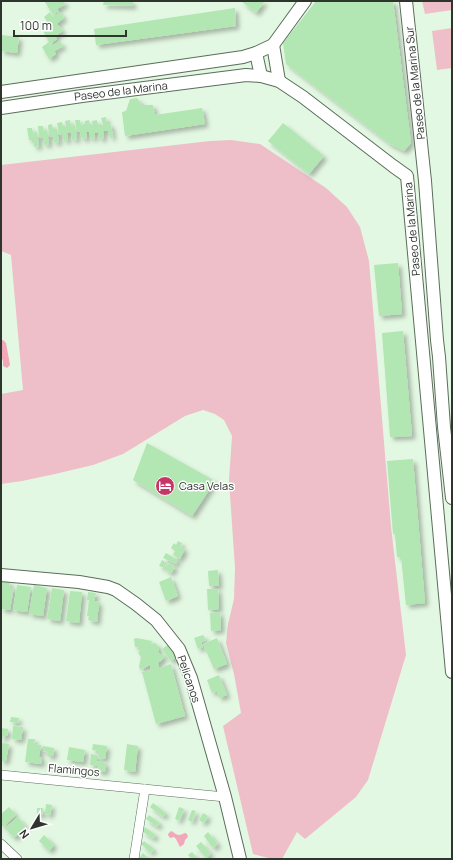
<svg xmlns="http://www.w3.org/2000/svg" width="453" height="860" font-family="Manrope,sans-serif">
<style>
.green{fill:#eebfc8}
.water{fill:#f2a8b8}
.building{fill:#b2e6b2;filter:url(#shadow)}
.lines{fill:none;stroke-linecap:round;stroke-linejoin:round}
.street-casing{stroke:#5b6d5b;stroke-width:10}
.secondary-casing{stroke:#5b6d5b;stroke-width:14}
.street{stroke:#fff;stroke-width:9}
.secondary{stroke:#fff;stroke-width:12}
.labels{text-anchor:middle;stroke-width:3;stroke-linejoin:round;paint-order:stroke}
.street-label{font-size:11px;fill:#2d352c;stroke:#fefefe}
.poi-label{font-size:11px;fill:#2d352c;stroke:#fefefe;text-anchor:start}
</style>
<defs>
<filter id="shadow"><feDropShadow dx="3.5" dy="3.5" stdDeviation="2" flood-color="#0004"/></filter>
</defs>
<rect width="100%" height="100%" fill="#e3f8e2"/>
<g class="green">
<path d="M422 1H452V10L425 14Z"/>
<path d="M452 28V68L437 70 432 31Z"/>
<path d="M231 140 260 144 326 188 347 207 360 227 369 261 391 527 406 655 368 780 356 797 305 839 297 832 282 859H272L253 854 223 726 241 713 234 674 226 643 228 624 234 599 235 568 229 480 232 436 224 420 215 414 203 410 185 416 123 454 93 465 55 474 22 481 1 484V394L23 390 11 255 1 251V165L210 141Z"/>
</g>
<g class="water">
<path d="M1 340H3L6 343 10 365 7 368 3 366V361L1 356Z"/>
<path d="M171 831C174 832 176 835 179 835 181 835 184 833 186 833L188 836 187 838 185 840 184 844 180 847 176 839 174 837 170 838 168 835V834Z"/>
</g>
<g class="building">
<path d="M47 1H52L53 2 54 1H64L65 4 57 9 59 11 53 15 45 2Z"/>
<path d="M104 1H133V6L103 5Z"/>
<path d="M241 1H265L256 13Z"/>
<path d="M316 1H393L411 143 404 151 390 144 286 64 283 43Z"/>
<path d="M235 8 236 26 96 45 94 29Z"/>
<path d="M50 12 53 17 60 12 64 18 57 23 58 24 52 28 44 17Z"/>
<path d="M58 25 63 31 55 36 57 39 50 44 52 46 60 41 63 46 54 51 56 54 49 59 42 47 49 42 43 31 49 27 51 30Z"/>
<path d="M1 35 19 37 17 53 1 51Z"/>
<path d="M137 98 142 105H153L155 115 202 108 205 124 125 136 122 112 126 111 130 99Z"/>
<path d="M106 117 107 125 111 124 113 137 110 138 108 130 103 131 104 138 99 139 98 132 94 133 95 138 91 139 89 132H86L87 138 82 139 80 132H77L75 120H80L81 125 85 124V121L89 120 90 125H93L92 121 97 120 98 125H103L101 118Z"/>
<path d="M70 120 71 126 75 125 77 139 72 140 71 132 67 133 68 140 64 141 62 134 59 135 57 123 62 122 63 127H66L65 121Z"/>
<path d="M283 123 324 156 309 174 268 141Z"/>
<path d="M52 124 53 129H57L59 142 54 143 53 136 49 137 48 125Z"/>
<path d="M38 126H43V131L47 130 49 144 44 145 43 138H39Z"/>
<path d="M27 128H32L33 133 37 132 39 146 34 147 33 140H29Z"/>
<path d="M398 263 402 314 379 316 374 265Z"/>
<path d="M403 331 412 436 390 437 382 333Z"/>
<path d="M147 443 215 481 192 516 133 480Z"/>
<path d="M413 459 425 603 406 605 401 557H397L395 534H393L387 461Z"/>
<path d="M178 541 182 543 180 547 185 549 180 559 173 555 175 551 171 548 174 543 176 545Z"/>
<path d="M166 553 178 560 176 564 163 558Z"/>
<path d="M162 560 167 563 164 568 159 566Z"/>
<path d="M169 563 175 567 171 573 165 570Z"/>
<path d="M218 570 219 586H209L208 571Z"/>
<path d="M171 577 178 596 166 601 159 582Z"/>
<path d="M1 581 10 582 9 587H14L10 610 1 609Z"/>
<path d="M17 585 31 587 27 612 13 610Z"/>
<path d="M34 585 47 588 43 616 29 614Z"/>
<path d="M52 588 64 590 60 621 47 619Z"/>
<path d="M207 589H218L219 609 208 610Z"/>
<path d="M70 591 82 592 79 623 66 621Z"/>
<path d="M88 592 96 593 94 601 99 602 97 622 88 620 89 616H87L89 600H87Z"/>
<path d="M220 612 221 630 211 631 210 613Z"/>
<path d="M203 635 206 640 201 642 203 647 198 649 194 638Z"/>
<path d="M136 638 152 641 151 644 155 643 159 647 158 652 160 654H163L164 657 161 661 158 662 159 668 171 664 185 716 156 724 142 672 151 670 150 665 140 670 139 666 141 657 138 653 141 648 135 647 134 639Z"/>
<path d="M217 638 227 664 214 669 203 644Z"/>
<path d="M169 644 178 655 171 661 162 649Z"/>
<path d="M219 675 227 695 219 698 217 691 212 693 207 680Z"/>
<path d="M11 717 19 718 18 723 10 722Z"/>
<path d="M13 726 23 727 21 740 12 739Z"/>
<path d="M1 728 8 729 7 736H3L2 743 9 744 6 761H1Z"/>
<path d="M28 739H35L34 744 41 745 39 757H42L41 764 25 762Z"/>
<path d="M93 744 107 746 105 759 98 758 99 751 92 750Z"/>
<path d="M127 744 138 746 135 772 124 770Z"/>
<path d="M43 746 54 748 53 756H47L48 752 43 751Z"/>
<path d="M69 747 85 750 83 762 67 760Z"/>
<path d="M91 754 97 755V761L106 763 105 772 97 771V766L90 765Z"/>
<path d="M153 803 166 813 163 817 150 807Z"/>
<path d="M46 804 52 805 50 815 45 814Z"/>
<path d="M9 807 16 815 3 827 1 824V814Z"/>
<path d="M179 807 184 809 179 821 175 819Z"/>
<path d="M37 808H43L42 815H37Z"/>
<path d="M192 810 196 811 192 822 188 820Z"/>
<path d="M203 813 208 816 204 823 199 820Z"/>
<path d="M149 815 160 823 157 827 146 819Z"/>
<path d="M18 817 26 827 14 838 5 828Z"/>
<path d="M145 827 156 835 153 839 142 831Z"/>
<path d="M208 832 218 844 213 848 204 836Z"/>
<path d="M44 835 54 845 49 851 39 841Z"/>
<path d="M144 841 154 849 151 853 141 844Z"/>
<path d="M201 842 211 854 206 858 196 846Z"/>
<path d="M192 852 198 859H191L188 855Z"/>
<path d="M143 853 149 859H141L139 858Z"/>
</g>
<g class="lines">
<defs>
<g id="street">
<path d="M1 775 225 797"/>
<path d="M1 844 17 859"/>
<path d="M134 859 145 789"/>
</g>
<g id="secondary">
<path d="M406 1 425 181 437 340 439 357 444 427 452 498"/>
<path d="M273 45 279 81"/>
<path d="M256 53 261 76"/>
<path d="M1 92 243 57 256 53 273 45 305 1"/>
<path d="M1 108 82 96 246 75 261 76 279 81 303 97 393 166 407 176 452 672"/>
<path d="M1 575 79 582 108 587 116 590 136 604 156 620 179 649 191 678 225 797 240 859"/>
</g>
</defs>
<use href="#street" class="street-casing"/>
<use href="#secondary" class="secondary-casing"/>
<use href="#street" class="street"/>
<use href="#secondary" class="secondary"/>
</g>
<defs>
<symbol id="hotel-disc" viewBox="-11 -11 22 22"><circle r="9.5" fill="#c53767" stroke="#fefefe"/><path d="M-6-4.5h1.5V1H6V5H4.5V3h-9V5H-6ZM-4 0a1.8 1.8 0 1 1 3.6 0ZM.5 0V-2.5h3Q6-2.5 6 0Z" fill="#fff"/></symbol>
</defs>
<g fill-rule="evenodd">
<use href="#hotel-disc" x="154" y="475" width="22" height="22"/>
</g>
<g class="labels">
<g class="street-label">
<text transform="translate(415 83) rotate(-96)" y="4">Paseo de la Marina Sur</text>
<text transform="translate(121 91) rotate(-7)" y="4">Paseo de la Marina</text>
<text transform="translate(412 229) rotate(-95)" y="4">Paseo de la Marina</text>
<text transform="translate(189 679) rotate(71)" y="4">Pelicanos</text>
<text transform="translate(74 770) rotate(5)" y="4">Flamingos</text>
</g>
<g class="poi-label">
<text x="179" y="490">Casa Velas</text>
</g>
</g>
<rect width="453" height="860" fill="none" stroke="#2d352c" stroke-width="4"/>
<g transform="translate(32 828) rotate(232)" stroke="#fefefe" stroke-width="3" paint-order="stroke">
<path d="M0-3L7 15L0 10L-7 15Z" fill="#2d352c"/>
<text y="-6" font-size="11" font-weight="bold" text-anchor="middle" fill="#2d352c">N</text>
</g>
<path d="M14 30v6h112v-6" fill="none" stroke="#2d352c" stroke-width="2"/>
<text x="20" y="30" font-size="12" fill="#2d352c" stroke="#fefefe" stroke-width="3" paint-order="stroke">100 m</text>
</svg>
